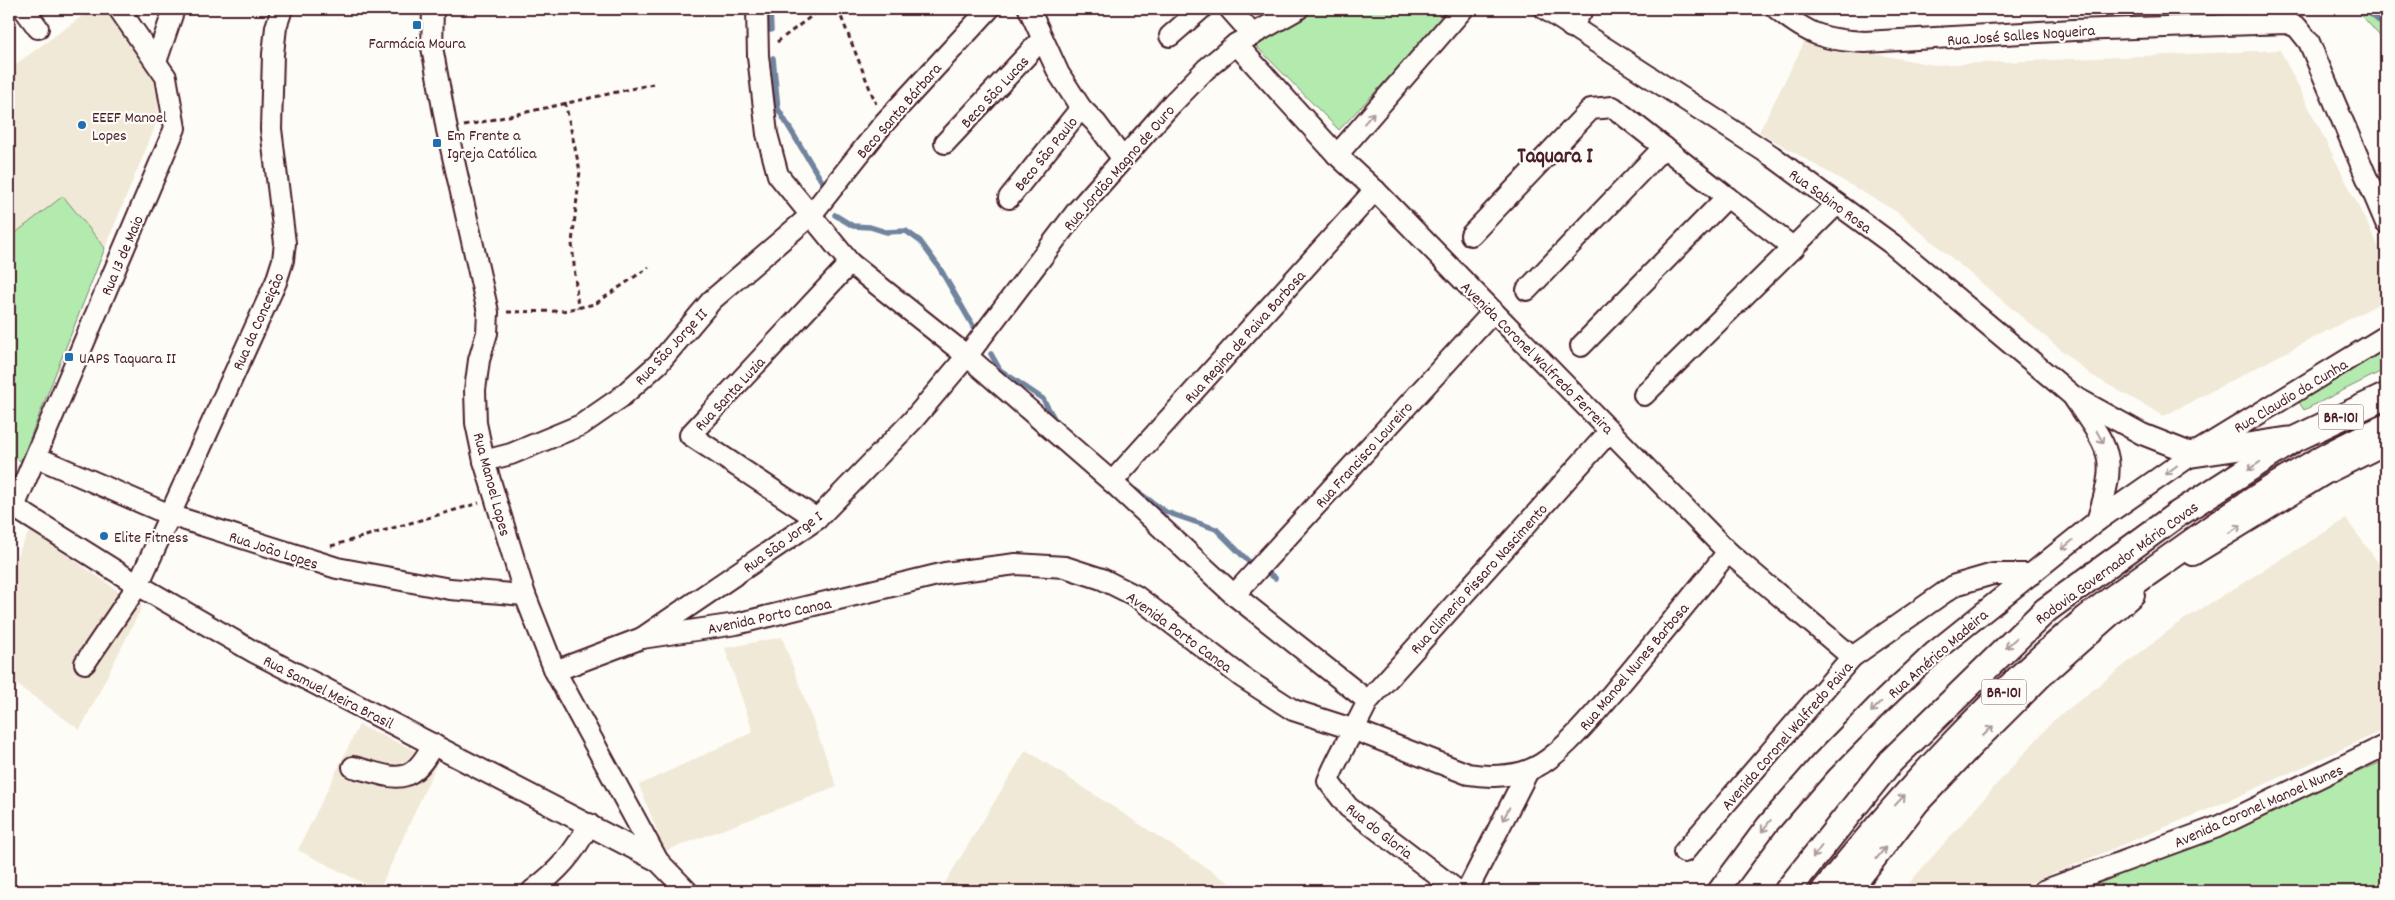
<svg xmlns="http://www.w3.org/2000/svg" width="2395" height="900" font-family="Dekko,sans-serif">
<style>
.built{fill:#f1e9d7}
.green{fill:#b3ebae;stroke:#7e856c}
.lines{fill:none;stroke-linecap:round;stroke-linejoin:round}
.stream{stroke:#71849e;stroke-width:5.5}
.minor-casing{stroke:#4a1f2b;stroke-width:24}
.major-casing{stroke:#4a1f2b;stroke-width:29}
.path{stroke:#4a1f2b;stroke-width:3;stroke-dasharray:5 4;stroke-linecap:butt}
.minor{stroke:#fdfcf7;stroke-width:20}
.major{stroke:#fdfcf7;stroke-width:25}
.oneway{stroke:#ac999b}
.poi-dot{fill:#1f6fb2;stroke:#fdfcf7;stroke-width:2}
.labels{text-anchor:middle;stroke-width:4.5;stroke-linejoin:round;paint-order:stroke}
.shield{fill:#fdfcf7;stroke:#806168;stroke-width:1}
.shield-label{font-size:15px;font-weight:bold;fill:#4a1f2b}
.street-label{font-size:16px;fill:#4a1f2b;stroke:#fdfcf7}
.poi-label{font-size:16px;fill:#4a1f2b;stroke:#fdfcf7;text-anchor:start}
.district-label{font-size:21px;font-weight:bold;fill:#4a1f2b;stroke:#fdfcf7}
</style>
<rect width="100%" height="100%" fill="#fdfcf7"/>
<filter id="ink" filterUnits="userSpaceOnUse"><feTurbulence type="fractalNoise" baseFrequency=".02" numOctaves="2"/><feDisplacementMap in="SourceGraphic" scale="10" xChannelSelector="R" yChannelSelector="G"/><feConvolveMatrix kernelMatrix="1 2 1 2 8 2 1 2 1" color-interpolation-filters="sRGB"/></filter>
<g filter="url(#ink)">
<g class="built">
<path d="M92 9H105L155 83 159 100 157 122 105 248 63 196 9 238V69Z"/>
<path d="M1805 41 1934 65 2280 50 2386 261V300L2164 416 2091 375 1897 212 1759 132Z"/>
<path d="M2346 519 2386 573V729L2228 801 2011 891H1902L2053 721 2177 624Z"/>
<path d="M30 530 142 607 80 730 9 679V571Z"/>
<path d="M782 637 837 787 665 851 639 785 753 732 725 648Z"/>
<path d="M359 725 438 761 379 891 298 850Z"/>
<path d="M1026 750 1242 891H940Z"/>
</g>
<g class="green">
<path d="M1317 9H1454L1339 130 1256 46Z"/>
<path d="M2356 9H2386V43Z"/>
<path d="M63 196 105 248 21 461 9 456V238Z"/>
<path d="M2386 344V369L2304 410 2297 399Z"/>
<path d="M2386 760V891H2082Z"/>
</g>
<g class="lines">
<g class="stream">
<path d="M770 9 771 30"/>
<path d="M2365 9 2386 27"/>
<path d="M773 58 778 109 821 180"/>
<path d="M835 215 853 226 870 227 886 232 906 231 920 241 939 267 976 331"/>
<path d="M991 354 1000 370 1043 399 1059 427"/>
<path d="M1135 490 1166 512 1216 529 1250 563"/>
<path d="M1263 569 1275 578"/>
</g>
<defs>
<g id="minor">
<path d="M24 9 38 28"/>
<path d="M433 9 432 47 447 130 488 312 487 333 479 360 475 390 476 423 484 461 525 595 555 671 658 861 687 891"/>
<path d="M757 9 758 56 767 134 778 175 850 263 967 356 1112 482 1234 595 1368 701"/>
<path d="M1029 9 1059 74 1081 108 1096 123 1123 159"/>
<path d="M1230 9 1253 35"/>
<path d="M1545 9 1772 156 1892 244 2073 396 2142 434 2193 454"/>
<path d="M1777 9C1809 35 1824 40 1865 42L2074 30 2287 23 2297 27 2309 42 2386 223"/>
<path d="M1571 27 1583 9"/>
<path d="M1170 36 1201 9"/>
<path d="M1236 44 1337 155 1375 190 1728 552 1852 657"/>
<path d="M156 62 174 9"/>
<path d="M945 143 1042 39"/>
<path d="M1337 155 1463 9"/>
<path d="M1009 198 1081 108"/>
<path d="M1471 235 1591 109 1613 107 1727 197"/>
<path d="M1527 290 1664 147"/>
<path d="M1581 346 1727 197 1794 248"/>
<path d="M1644 395 1837 204"/>
<path d="M2074 398C2111 453 2118 455 2097 521"/>
<path d="M36 457 170 515 337 568 450 589 525 595"/>
<path d="M484 461 511 454 581 425 620 398 658 364 712 300 811 215 884 123 989 9"/>
<path d="M1112 482 1375 190"/>
<path d="M9 504 138 585 254 652 658 861"/>
<path d="M14 507 175 128 166 77 119 9"/>
<path d="M817 519 690 435 850 263"/>
<path d="M2193 555 2325 474 2386 444"/>
<path d="M1234 595 1493 312"/>
<path d="M642 638 736 624 945 573 1016 564 1065 567 1102 579 1136 596 1242 677 1293 710 1355 730 1468 774C1486 777 1511 777 1529 770 1557 760 1590 719 1610 696 1650 649 1689 600 1728 552"/>
<path d="M85 663 138 585 276 282 283 260 285 243 271 129 273 54 276 27 282 9"/>
<path d="M555 671 642 638 817 519 913 420 967 356 1077 211 1168 108 1206 69 1236 44 1298 9"/>
<path d="M353 767C394 777 410 790 433 744"/>
<path d="M1684 852 1852 657 1955 585 1993 574H2032"/>
<path d="M532 891C558 871 574 854 589 824"/>
<path d="M1458 891 1348 807 1328 781C1339 753 1355 729 1368 701L1610 431"/>
<path d="M1467 891 1528 771"/>
<path d="M1718 891 1767 825 1821 763 1877 706 1934 652 2097 521 2193 454 2386 336"/>
<path d="M1851 891 1919 803 1971 748 2046 673 2134 595"/>
<path d="M2043 891 2217 827 2386 745"/>
</g>
<g id="major">
<path d="M2193 454 2288 440"/>
<path d="M1787 891 1890 762 2046 610 2175 516 2295 439 2386 396"/>
<path d="M1824 891C1903 794 1986 702 2082 622 2116 594 2153 570 2189 544 2251 499 2316 458 2386 427"/>
</g>
</defs>
<use href="#minor" class="minor-casing"/>
<use href="#major" class="major-casing"/>
<g class="path">
<path d="M838 9 876 104"/>
<path d="M777 42 821 9"/>
<path d="M565 102 580 171 572 243 578 308"/>
<path d="M464 126 653 84"/>
<path d="M507 312 562 311 595 304 649 267"/>
<path d="M331 546 479 503"/>
</g>
<use href="#minor" class="minor"/>
<use href="#major" class="major"/>
</g>
<defs><path id="oneway-shaft" d="M-6 0H5M1.5-3L5.5 0L1.5 3" fill="none" stroke-width="1.6" stroke-linecap="round" stroke-linejoin="round" transform="scale(1.25)"/></defs>
<g class="oneway">
<use href="#oneway-shaft" transform="translate(1369 118) rotate(-49)"/>
<use href="#oneway-shaft" transform="translate(2100 437) rotate(60)"/>
<use href="#oneway-shaft" transform="translate(2254 466) rotate(147)"/>
<use href="#oneway-shaft" transform="translate(2171 470) rotate(143)"/>
<use href="#oneway-shaft" transform="translate(2235 529) rotate(-32)"/>
<use href="#oneway-shaft" transform="translate(2067 545) rotate(141)"/>
<use href="#oneway-shaft" transform="translate(2011 643) rotate(137)"/>
<use href="#oneway-shaft" transform="translate(1876 707) rotate(135)"/>
<use href="#oneway-shaft" transform="translate(1988 731) rotate(-45)"/>
<use href="#oneway-shaft" transform="translate(1900 800) rotate(-47)"/>
<use href="#oneway-shaft" transform="translate(1506 814) rotate(117)"/>
<use href="#oneway-shaft" transform="translate(1766 826) rotate(128)"/>
<use href="#oneway-shaft" transform="translate(1817 852) rotate(127)"/>
<use href="#oneway-shaft" transform="translate(1881 853) rotate(-52)"/>
</g>
</g>
<g class="poi-dot">
<rect x="412" y="20" width="10" height="10" rx="2.5"/>
<circle cx="82" cy="125" r="5"/>
<rect x="432" y="138" width="10" height="10" rx="2.5"/>
<rect x="64" y="352" width="10" height="10" rx="2.5"/>
<circle cx="104" cy="536" r="5"/>
</g>
<g class="labels">
<g class="shield">
<rect x="2318.5" y="404.5" width="45" height="25" rx="4"/>
<rect x="1981.5" y="679.5" width="45" height="25" rx="4"/>
</g>
<g class="shield-label">
<text x="2341" y="422">BR-101</text>
<text x="2004" y="697">BR-101</text>
</g>
<g class="street-label">
<text transform="translate(2021 34) rotate(-4)" y="6">Rua José Salles Nogueira</text>
<text transform="translate(994 91) rotate(-47)" y="6">Beco São Lucas</text>
<text transform="translate(898 110) rotate(-49)" y="6">Beco Santa Bárbara</text>
<text transform="translate(1045 153) rotate(-51)" y="6">Beco São Paulo</text>
<text transform="translate(1118 167) rotate(-49)" y="6">Rua Jordão Magno de Ouro</text>
<text transform="translate(1831 200) rotate(36)" y="6">Rua Sabino Rosa</text>
<text transform="translate(121 255) rotate(-67)" y="6">Rua 13 de Maio</text>
<text transform="translate(257 321) rotate(-66)" y="6">Rua da Conceição</text>
<text transform="translate(1244 336) rotate(-48)" y="6">Rua Regina de Paiva Barbosa</text>
<text transform="translate(670 346) rotate(-47)" y="6">Rua São Jorge II</text>
<text transform="translate(1538 357) rotate(45)" y="6">Avenida Coronel Walfredo Ferreira</text>
<text transform="translate(729 393) rotate(-47)" y="6">Rua Santa Luzia</text>
<text transform="translate(2290 395) rotate(-31)" y="6">Rua Claudio da Cunha</text>
<text transform="translate(1363 454) rotate(-48)" y="6">Rua Francisco Loureiro</text>
<text transform="translate(493 484) rotate(75)" y="6">Rua Manoel Lopes</text>
<text transform="translate(782 541) rotate(-36)" y="6">Rua São Jorge I</text>
<text transform="translate(274 549) rotate(18)" y="6">Rua João Lopes</text>
<text transform="translate(2116 562) rotate(-36)" y="6">Rodovia Governador Mário Covas</text>
<text transform="translate(1478 578) rotate(-48)" y="6">Rua Climerio Pissaro Nascimento</text>
<text transform="translate(769 615) rotate(-12)" y="6">Avenida Porto Canoa</text>
<text transform="translate(1180 631) rotate(36)" y="6">Avenida Porto Canoa</text>
<text transform="translate(1937 653) rotate(-41)" y="6">Rua Américo Madeira</text>
<text transform="translate(1633 666) rotate(-50)" y="6">Rua Manoel Nunes Barbosa</text>
<text transform="translate(329 691) rotate(27)" y="6">Rua Samuel Meira Brasil</text>
<text transform="translate(1786 735) rotate(-49)" y="6">Avenida Coronel Walfredo Paiva</text>
<text transform="translate(2258 805) rotate(-24)" y="6">Avenida Coronel Manoel Nunes</text>
<text transform="translate(1380 830) rotate(38)" y="6">Rua do Gloria</text>
</g>
<g class="poi-label">
<text x="417" y="48" text-anchor="middle">Farmácia Moura</text>
<text x="92" y="122">EEEF Manoel<tspan x="92" dy="18">Lopes</tspan></text>
<text x="447" y="140">Em Frente a<tspan x="447" dy="18">Igreja Católica</tspan></text>
<text x="79" y="363">UAPS Taquara II</text>
<text x="114" y="542">Elite Fitness</text>
</g>
<g class="district-label">
<text x="1555" y="162">Taquara I</text>
</g>
</g>
<rect width="2395" height="900" fill="none" stroke="#fdfcf7" stroke-width="30"/>
<rect x="15" y="15" width="2365" height="870" fill="none" stroke="#4a1f2b" stroke-width="2" filter="url(#ink)"/>
</svg>
